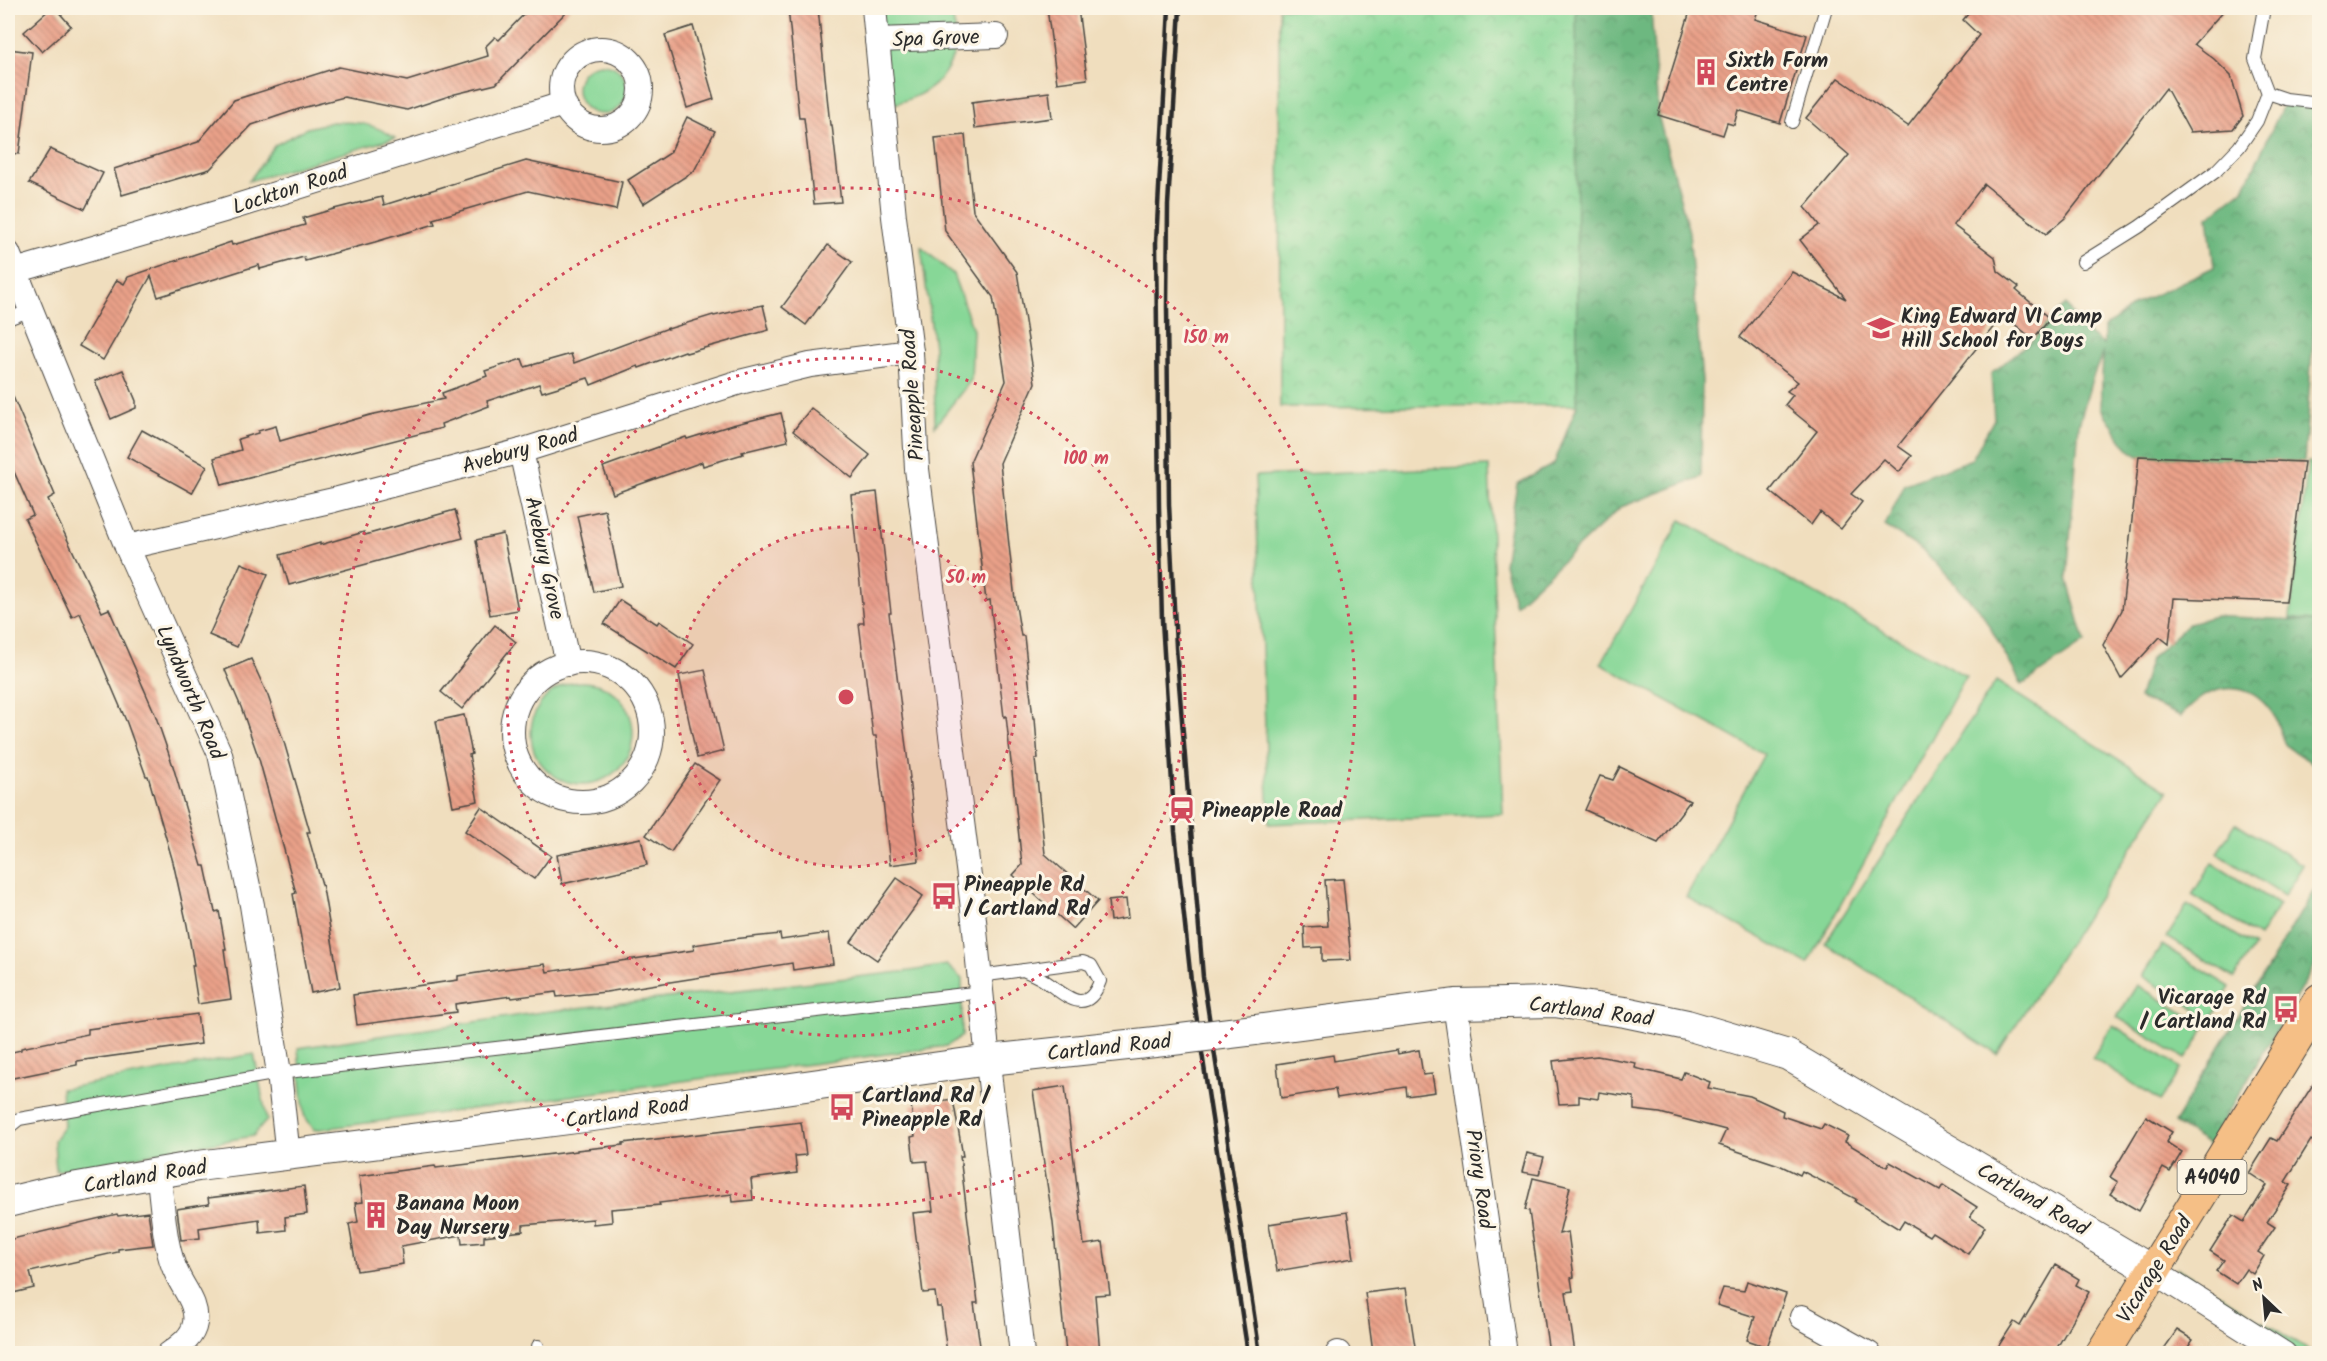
<svg xmlns="http://www.w3.org/2000/svg" width="2327" height="1361" font-family="Kalam,sans-serif">
<style>
.green{fill:#87d797;stroke:#598161;stroke-width:1.5}
.forest{fill:url(#forest-crowns);stroke:#4c7256;stroke-width:1.5}
.park{fill:url(#park-crowns);stroke:#598161;stroke-width:1.5}
.building{fill:url(#building-back-hatch)}
.lines{fill:none;stroke-linecap:round;stroke-linejoin:round}
.service-casing{stroke:#494641;stroke-width:14}
.minor-casing{stroke:#494641;stroke-width:26}
.tertiary-casing{stroke:#494641;stroke-width:32}
.primary-casing{stroke:#494641;stroke-width:35}
.service{stroke:#fff;stroke-width:12}
.minor{stroke:#fff;stroke-width:24}
.tertiary{stroke:#fff;stroke-width:30}
.primary{stroke:#f5bf86;stroke-width:33}
.rail{stroke:#2b2b2b;stroke-width:4.5}
.tertiary-bridge-casing{stroke:#494641;stroke-width:32;stroke-linecap:butt}
.tertiary-bridge{stroke:#fff;stroke-width:30}
.ring{fill:none;stroke:#d1495b;stroke-width:3;stroke-dasharray:3 6}
.labels{text-anchor:middle;stroke-width:6;stroke-linejoin:round;paint-order:stroke}
.shield{fill:#fcf5e5;stroke:#6a6863;stroke-width:1.5}
.shield-label{font-size:20px;font-weight:bold;fill:#2b2b2b}
.street-label{font-size:21px;fill:#2b2b2b;stroke:#fcf5e5}
.poi-label{font-size:21px;font-weight:bold;fill:#2b2b2b;stroke:#fcf5e5;text-anchor:start}
.centre{fill:#d1495b;stroke:#fcf5e5;stroke-width:3}
.ring-label{font-size:18px;text-anchor:middle;font-weight:bold;fill:#d1495b;stroke:#fcf5e5;stroke-width:6;stroke-linejoin:round;paint-order:stroke}
</style>
<defs>
<pattern id="forest-crowns" width="20" height="18" patternUnits="userSpaceOnUse" patternTransform="scale(1.5)"><rect width="20" height="18" fill="#6db880"/><path d="M2 6a3 3 0 1 1 6 0M12 15a3 3 0 1 1 6 0" fill="none" stroke="#5a9669"/></pattern>
<pattern id="park-crowns" width="20" height="18" patternUnits="userSpaceOnUse" patternTransform="scale(1.5)"><rect width="20" height="18" fill="#87d797"/><path d="M2 6a3 3 0 1 1 6 0M12 15a3 3 0 1 1 6 0" fill="none" stroke="#75b982"/></pattern>
<pattern id="building-back-hatch" width="6" height="6" patternUnits="userSpaceOnUse" patternTransform="scale(1.5)"><rect width="6" height="6" fill="#eaa189"/><path d="M-1 5l2 2M0 0l6 6M5-1l2 2" fill="none" stroke="#be8370"/></pattern>
</defs>
<rect width="100%" height="100%" fill="#fcf5e5"/>
<filter id="ink" filterUnits="userSpaceOnUse"><feTurbulence type="fractalNoise" baseFrequency=".0167" numOctaves="2"/><feDisplacementMap in="SourceGraphic" scale="12" xChannelSelector="R" yChannelSelector="G"/><feConvolveMatrix kernelMatrix="1 2 1 2 8 2 1 2 1" color-interpolation-filters="sRGB"/></filter>
<filter id="wash" filterUnits="userSpaceOnUse"><feTurbulence type="fractalNoise" baseFrequency=".008" numOctaves="4" result="noise"/><feDisplacementMap in="SourceGraphic" scale="24" xChannelSelector="R" yChannelSelector="G"/><feGaussianBlur stdDeviation="1.35" result="paint"/><feColorMatrix in="noise" values="0 0 0 0 0 0 0 0 0 0 0 0 0 0 0 0 0 1.4 0 .05"/><feComposite in="paint" operator="in"/></filter>
<g filter="url(#wash)">
<rect width="100%" height="100%" fill="#f0debe"/>
<g class="green">
<path d="M878 8H950L956 32 881 35Z"/>
<path d="M957 43C947 84 925 96 887 106L882 47Z"/>
<circle cx="602" cy="89" r="25"/>
<path d="M332 122C359 122 373 123 395 138L249 181 275 145 307 128Z"/>
<path d="M921 247 953 274 973 330 971 380 935 426 934 347Z"/>
<path d="M2308 462 2319 464V622L2290 618Z"/>
<path d="M1489 466 1503 814 1269 824 1255 476Z"/>
<path d="M1681 520 1966 676 1808 964 1686 897 1764 754 1601 664Z"/>
<path d="M1996 681 2168 791 1997 1054 1825 943Z"/>
<circle cx="582" cy="733" r="51"/>
<path d="M2236 823 2303 865 2284 896 2217 853Z"/>
<path d="M2212 863 2279 905 2259 937 2192 895Z"/>
<path d="M2187 905 2254 946 2234 978 2167 937Z"/>
<path d="M2162 945 2230 987 2211 1019 2142 976Z"/>
<path d="M947 965 962 979V1036L947 1046 314 1130 304 1115 298 1048 542 1012 910 971Z"/>
<path d="M2137 985 2206 1027 2186 1059 2117 1017Z"/>
<path d="M2113 1025 2181 1068 2160 1101 2092 1058Z"/>
<path d="M254 1054 267 1120 253 1136 56 1171 54 1140 64 1126 61 1089Z"/>
<path d="M2177 1268 2313 1353H2300L2175 1276Z"/>
</g>
<g class="forest">
<path d="M1576 8H1651L1658 115 1689 232 1702 381 1701 477 1621 507 1515 605 1504 564 1517 484 1554 464 1577 405Z"/>
<path d="M2286 99 2319 103V283L2316 297 2304 462 2139 456 2127 448 2101 408 2103 352 2092 379 2079 424 2067 578 2085 642 2022 685 1982 613 1925 552 1885 526 1905 484 1972 459 1994 419 1991 374 2033 339 2050 319 2066 305 2081 328 2104 345V328L2134 305 2214 267 2208 217 2244 189Z"/>
<path d="M2215 616C2250 619 2285 618 2319 622V767C2312 762 2290 751 2285 744 2281 738 2279 723 2273 714 2247 676 2207 684 2181 716L2139 698 2150 659 2190 623Z"/>
<path d="M2319 882V958L2209 1145 2174 1123Z"/>
</g>
<path class="park" d="M1279 8H1576L1577 405 1280 407Z"/>
<g id="blocks">
<g class="building">
<path d="M51 8H55L71 26 42 52 24 32Z"/>
<path d="M530 8H570L496 84 455 94 407 110 344 97 302 108 252 125 210 169 122 195 114 169 198 142 234 100 339 67 407 81 488 56 486 46 495 37 499 40Z"/>
<path d="M788 8H818L830 125H832L841 202 814 204 804 118H799Z"/>
<path d="M1047 8H1078L1087 79 1057 83Z"/>
<path d="M1691 8H1759L1755 19 1807 35 1780 123 1738 110 1734 125 1727 123 1723 135 1658 115Z"/>
<path d="M1973 8H2226L2194 44 2214 59 2231 76 2243 116 2233 129 2190 132 2166 88 2065 218 2046 234 1984 184 1953 225 1995 257 1998 271 2019 287 2016 290 2050 319 2033 339 2003 315 1898 446 1912 456 1899 472 1884 459 1851 494 1862 502 1841 529 1820 512 1811 525 1770 491 1817 431 1785 405 1793 395 1787 391 1798 382 1740 337 1792 272 1846 299 1800 240 1819 225 1805 207 1849 155 1806 118 1838 78 1908 126 1979 35 1963 20Z"/>
<path d="M693 26 714 99 687 108 665 35Z"/>
<path d="M8 49 32 52 19 154 8 153Z"/>
<path d="M1049 92 1052 118 975 128 972 102Z"/>
<path d="M687 117 715 131 694 171 643 204 628 180 670 153Z"/>
<path d="M965 135 973 211 1017 272 1035 383 1000 463 1015 600 1021 636H1024L1033 718H1035L1038 759H1035L1045 854 1098 901 1073 929 1013 875 1022 865 1006 716 1004 717 990 600 986 601 970 462 1006 381 993 297 945 231 935 138Z"/>
<path d="M50 149 103 173 85 209 29 183Z"/>
<path d="M526 161 622 182 616 210 528 191 433 219 435 224 375 242 305 261 304 257 260 269 259 265 158 297 151 276 103 360 79 346 117 280 124 284 128 277 231 242 232 245 305 225 303 218 334 209 382 197 384 205Z"/>
<path d="M828 245 852 262 806 325 782 307Z"/>
<path d="M763 305 769 330 686 353 685 351 639 368 638 366 591 385 588 378 542 392 539 384 487 401 489 406 441 424 442 428 222 485 214 458 241 450 238 439 258 433V431L276 426 280 441 370 415 444 399 442 393 487 376 485 371 522 359 525 367 571 354 574 363 668 328V329L713 315 714 316Z"/>
<path d="M123 370 136 401V408L111 419 95 381Z"/>
<path d="M8 385 55 495 48 499 102 612 109 609 155 714 173 766 202 866H205L215 912 219 911 226 949H224L231 999 198 1004 192 965H194L187 925 173 862 148 776H146L127 723 80 613 72 617 25 519 33 515 8 458Z"/>
<path d="M811 408 870 455 852 478 793 431Z"/>
<path d="M781 413 788 441 742 452 743 454 703 466 702 462 613 494 603 467 686 437 687 439 732 425Z"/>
<path d="M142 430 207 466 192 493 127 457Z"/>
<path d="M2139 456 2304 462 2286 602 2174 598 2169 644 2160 637 2121 679 2103 645 2122 610Z"/>
<path d="M877 492 891 613H889L910 778H909L919 861 890 865 876 736H873L859 623H864L851 495Z"/>
<path d="M455 510 463 538 289 585 280 555 320 543V545L364 532 365 535Z"/>
<path d="M605 510 621 586 594 592 577 516Z"/>
<path d="M503 534 518 610 490 615 476 540Z"/>
<path d="M241 563 268 574 237 647 209 635Z"/>
<path d="M620 600 657 624 659 621 693 644 676 669 604 624Z"/>
<path d="M495 625 516 642 462 709 441 692Z"/>
<path d="M251 659 268 696 284 742 310 832H307L323 888 340 987 311 993 293 894 296 893 259 759 241 707 225 670Z"/>
<path d="M705 670 724 751 697 758 679 675Z"/>
<path d="M464 715 472 754 469 755 478 801 453 806 436 721Z"/>
<path d="M695 764 720 780 671 852 646 835Z"/>
<path d="M1620 767 1690 801 1658 843 1585 810 1600 776 1613 780Z"/>
<path d="M481 807 551 856 534 879 465 831Z"/>
<path d="M641 838 647 865 562 884 557 855Z"/>
<path d="M897 878 923 896 877 960 851 942Z"/>
<path d="M1343 879 1351 960 1322 961V947L1305 948 1304 927 1328 926 1325 880Z"/>
<path d="M1126 899 1128 918 1110 921 1108 901Z"/>
<path d="M829 933 833 964 793 970 792 963 606 992 557 997 556 992 512 998 511 996 455 1004 456 1012 357 1025 353 995 458 980V976L497 970 545 964 547 972 694 950 693 945 733 939 780 934 781 940Z"/>
<path d="M197 1014 201 1044 77 1061V1065L8 1079V1053L21 1050V1048L88 1034V1029Z"/>
<path d="M1397 1050 1398 1054 1419 1050 1423 1075 1432 1074 1435 1092 1407 1096 1406 1087 1337 1098 1335 1089 1281 1098 1277 1064 1333 1055 1334 1061Z"/>
<path d="M1597 1056 1636 1063 1635 1068 1681 1079 1684 1072 1710 1082 1708 1088 1750 1096 1783 1111 1782 1116 1821 1129 1824 1124 1848 1136 1845 1142 1887 1167 1890 1162 1940 1190 1943 1185 1977 1207 1970 1217 1985 1227 1968 1254 1932 1232 1929 1236 1904 1221 1899 1229 1855 1202 1856 1199 1802 1171 1800 1175 1779 1165 1719 1145 1726 1130 1660 1113 1634 1110V1097L1599 1092 1598 1099 1579 1096V1103L1559 1104 1553 1061Z"/>
<path d="M2319 1075V1145L2311 1140 2285 1182 2291 1185 2267 1222 2275 1227 2258 1252 2264 1256 2253 1274 2246 1269 2236 1284 2216 1271 2224 1260 2210 1251 2233 1215 2244 1222 2267 1185 2249 1173 2271 1138 2277 1141Z"/>
<path d="M1065 1086 1084 1245 1103 1242 1110 1294 1095 1295 1100 1353H1066L1053 1223 1033 1091Z"/>
<path d="M953 1099 963 1156H960L978 1303H974L981 1353H947L941 1307H937L935 1292 923 1293 913 1213 933 1211 927 1161 914 1162 911 1137 915 1136 911 1105Z"/>
<path d="M2146 1116 2172 1132 2166 1142 2182 1152 2170 1172 2163 1168 2139 1211 2110 1194 2118 1182 2110 1177Z"/>
<path d="M801 1122 806 1155 795 1156 797 1173 751 1179 753 1200 733 1202 732 1194 659 1203 660 1205 611 1209 612 1222 593 1224V1219L523 1225V1231L484 1236V1242L462 1244 461 1235 401 1246 403 1264 357 1271 349 1224 358 1222 355 1203 363 1202 359 1176 435 1166 436 1168 577 1151V1150L623 1145V1143Z"/>
<path d="M1527 1153 1544 1157 1539 1175 1522 1172Z"/>
<path d="M1533 1178 1570 1187 1559 1234 1568 1232 1574 1277 1571 1278 1573 1291 1566 1292 1575 1353H1549L1529 1211 1525 1210Z"/>
<path d="M304 1186 307 1214 285 1217 286 1230 260 1233 259 1219 199 1228 200 1238 181 1240 177 1209 209 1204 208 1198Z"/>
<path d="M148 1212 153 1245 118 1249V1252L30 1272 34 1288 13 1293 8 1269V1240L117 1214 118 1216Z"/>
<path d="M1347 1212 1354 1258 1277 1271 1269 1224Z"/>
<path d="M2056 1265 2079 1279 2076 1285 2089 1292 2054 1353H1994L2014 1322 2020 1326Z"/>
<path d="M1747 1281 1786 1294 1767 1347 1747 1340 1755 1317 1717 1305 1723 1288 1744 1291Z"/>
<path d="M1406 1288 1416 1353H1373L1365 1293Z"/>
<path d="M2177 1330 2193 1340 2184 1353H2161Z"/>
</g>
</g>
</g>
<g filter="url(#ink)">
<use href="#blocks" fill-opacity="0" stroke="#494641" stroke-width="1.5"/>
<g class="lines">
<defs>
<g id="service">
<path d="M2264 8 2255 59 2268 93 2286 99 2320 103"/>
<path d="M1792 122 1826 8"/>
<path d="M2083 262 2139 227 2215 172 2239 147 2257 121 2268 93"/>
<path d="M8 319 31 310"/>
<path d="M980 976 1083 962 1091 965 1100 981C1085 1022 1060 989 1040 978 1035 975 1029 973 1023 970"/>
<path d="M8 1128 19 1119 279 1073 982 992"/>
<path d="M538 1346 539 1354"/>
</g>
<g id="minor">
<path d="M874 8 894 217 911 352 917 469 972 900 990 1081 1022 1354"/>
<path d="M877 40 996 36"/>
<circle cx="601" cy="89" r="40"/>
<path d="M8 253 127 547 220 754 252 905 279 1073 288 1156"/>
<path d="M15 271 224 210 563 104"/>
<path d="M521 451 568 664"/>
<path d="M127 547 334 500 521 451 740 382 810 365 911 352"/>
<circle cx="582" cy="732" r="70"/>
<path d="M1455 1004 1505 1354"/>
<path d="M158 1172C163 1204 163 1248 178 1276 185 1291 198 1305 195 1323 193 1337 180 1346 169 1354"/>
<path d="M2153 1271 2284 1354"/>
<path d="M1802 1317 1869 1354"/>
<path d="M1338 1353V1354"/>
</g>
<g id="tertiary">
<path d="M1255 1030 1455 1004 1554 1002 1625 1012 1687 1025 1788 1055 2153 1271"/>
<path d="M8 1202 49 1192 198 1166 608 1114 989 1060 1164 1041"/>
</g>
<path id="primary" d="M2102 1354 2320 1000"/>
</defs>
<use href="#service" class="service-casing"/>
<use href="#minor" class="minor-casing"/>
<use href="#tertiary" class="tertiary-casing"/>
<use href="#primary" class="primary-casing"/>
<use href="#service" class="service"/>
<use href="#minor" class="minor"/>
<use href="#tertiary" class="tertiary"/>
<use href="#primary" class="primary"/>
<g class="rail">
<path d="M1169 8 1156 242 1159 507 1162 620 1175 832 1191 981 1248 1354"/>
<path d="M1180 8 1168 205 1167 307 1169 504 1176 647 1203 977 1260 1354"/>
</g>
<defs>
<path id="tertiary-bridge" d="M1164 1041 1255 1030"/>
</defs>
<use href="#tertiary-bridge" class="tertiary-bridge-casing"/>
<use href="#tertiary-bridge" class="tertiary-bridge"/>
</g>
</g>
<circle cx="846" cy="697" r="170" fill="#d1495b" fill-opacity=".12"/>
<g class="ring">
<circle cx="846" cy="697" r="170"/>
<circle cx="846" cy="697" r="339"/>
<circle cx="846" cy="697" r="509"/>
</g>
<defs>
<symbol id="building-bare" viewBox="-9 -9 18 18"><path d="M-4-6H4V6H1V3H-1V6H-4ZM-2.5-4.3h1.7v1.8h-1.7ZM.8-4.3h1.7v1.8H.8ZM-2.5-1h1.7V.8h-1.7ZM.8-1h1.7V.8H.8Z" fill="#d1495b" stroke="#fcf5e5" stroke-width="2.5" paint-order="stroke"/></symbol>
<symbol id="school-bare" viewBox="-9 -9 18 18"><path d="M0-5L7-2L0 1L-7-2ZM-4 1L0 2.5L4 1V4Q0 6-4 4Z" fill="#d1495b" stroke="#fcf5e5" stroke-width="2.5" paint-order="stroke"/></symbol>
<symbol id="station-bare" viewBox="-9 -9 18 18"><path d="M-3-6H3Q5-6 5-4V2Q5 4 3 4L4.5 6H3L1.5 4h-3L-3 6H-4.5L-3 4Q-5 4-5 2V-4Q-5-6-3-6ZM-3.5-4v3h7v-3ZM-3.5 1v1.5H-2V1ZM2 1v1.5H3.5V1Z" fill="#d1495b" stroke="#fcf5e5" stroke-width="2.5" paint-order="stroke"/></symbol>
<symbol id="bus-bare" viewBox="-9 -9 18 18"><path d="M-5-6H5V4H4V6H2V4H-2V6H-4V4H-5ZM-3.5-4V0h7V-4ZM-3.5 1.2v1.5H-2V1.2ZM2 1.2v1.5H3.5V1.2Z" fill="#d1495b" stroke="#fcf5e5" stroke-width="2.5" paint-order="stroke"/></symbol>
</defs>
<g fill-rule="evenodd">
<use href="#building-bare" x="1687" y="53" width="38" height="38"/>
<use href="#school-bare" x="1862" y="309" width="38" height="38"/>
<use href="#station-bare" x="1163" y="791" width="38" height="38"/>
<use href="#bus-bare" x="925" y="877" width="38" height="38"/>
<use href="#bus-bare" x="2267" y="990" width="38" height="38"/>
<use href="#bus-bare" x="823" y="1088" width="38" height="38"/>
<use href="#building-bare" x="357" y="1196" width="38" height="38"/>
</g>
<g class="labels">
<rect class="shield" x="2177.5" y="1160" width="69" height="34" rx="4.5"/>
<g class="shield-label">
<text x="2212" y="1184">A4040</text>
</g>
<g class="street-label">
<text transform="translate(936 38) rotate(-2)" y="7">Spa Grove</text>
<text transform="translate(290 189) rotate(-18)" y="7">Lockton Road</text>
<text transform="translate(912 395) rotate(-94)" y="7">Pineapple Road</text>
<text transform="translate(520 450) rotate(-16)" y="7">Avebury Road</text>
<text transform="translate(545 558) rotate(78)" y="7">Avebury Grove</text>
<text transform="translate(191 692) rotate(67)" y="7">Lyndworth Road</text>
<text transform="translate(1591 1011) rotate(7)" y="7">Cartland Road</text>
<text transform="translate(1109 1047) rotate(-6)" y="7">Cartland Road</text>
<text transform="translate(627 1112) rotate(-8)" y="7">Cartland Road</text>
<text transform="translate(145 1176) rotate(-9)" y="7">Cartland Road</text>
<text transform="translate(1480 1179) rotate(82)" y="7">Priory Road</text>
<text transform="translate(2033 1199) rotate(30)" y="7">Cartland Road</text>
<text transform="translate(2154 1269) rotate(-58)" y="7">Vicarage Road</text>
</g>
<g class="poi-label">
<text x="1726" y="67">Sixth Form<tspan x="1726" dy="24">Centre</tspan></text>
<text x="1901" y="323">King Edward VI Camp<tspan x="1901" dy="24">Hill School for Boys</tspan></text>
<text x="1202" y="817">Pineapple Road</text>
<text x="964" y="891">Pineapple Rd<tspan x="964" dy="24">/ Cartland Rd</tspan></text>
<text x="2266" y="1004" text-anchor="end">Vicarage Rd<tspan x="2266" dy="24">/ Cartland Rd</tspan></text>
<text x="862" y="1102">Cartland Rd /<tspan x="862" dy="24">Pineapple Rd</tspan></text>
<text x="396" y="1210">Banana Moon<tspan x="396" dy="24">Day Nursery</tspan></text>
</g>
</g>
<circle cx="846" cy="697" r="9" class="centre"/>
<g class="ring-label">
<text x="1206" y="343">150 m</text>
<text x="1086" y="464">100 m</text>
<text x="966" y="583">50 m</text>
</g>
<rect width="2327" height="1361" fill="none" stroke="#fcf5e5" stroke-width="30"/>
<g transform="translate(2264 1298) rotate(334)" stroke="#fcf5e5" stroke-width="4.5" paint-order="stroke">
<path d="M0-4.5L10 22L0 15L-10 22Z" fill="#2b2b2b"/>
<text y="-9" font-size="16" font-weight="bold" text-anchor="middle" fill="#2b2b2b">N</text>
</g>
</svg>
